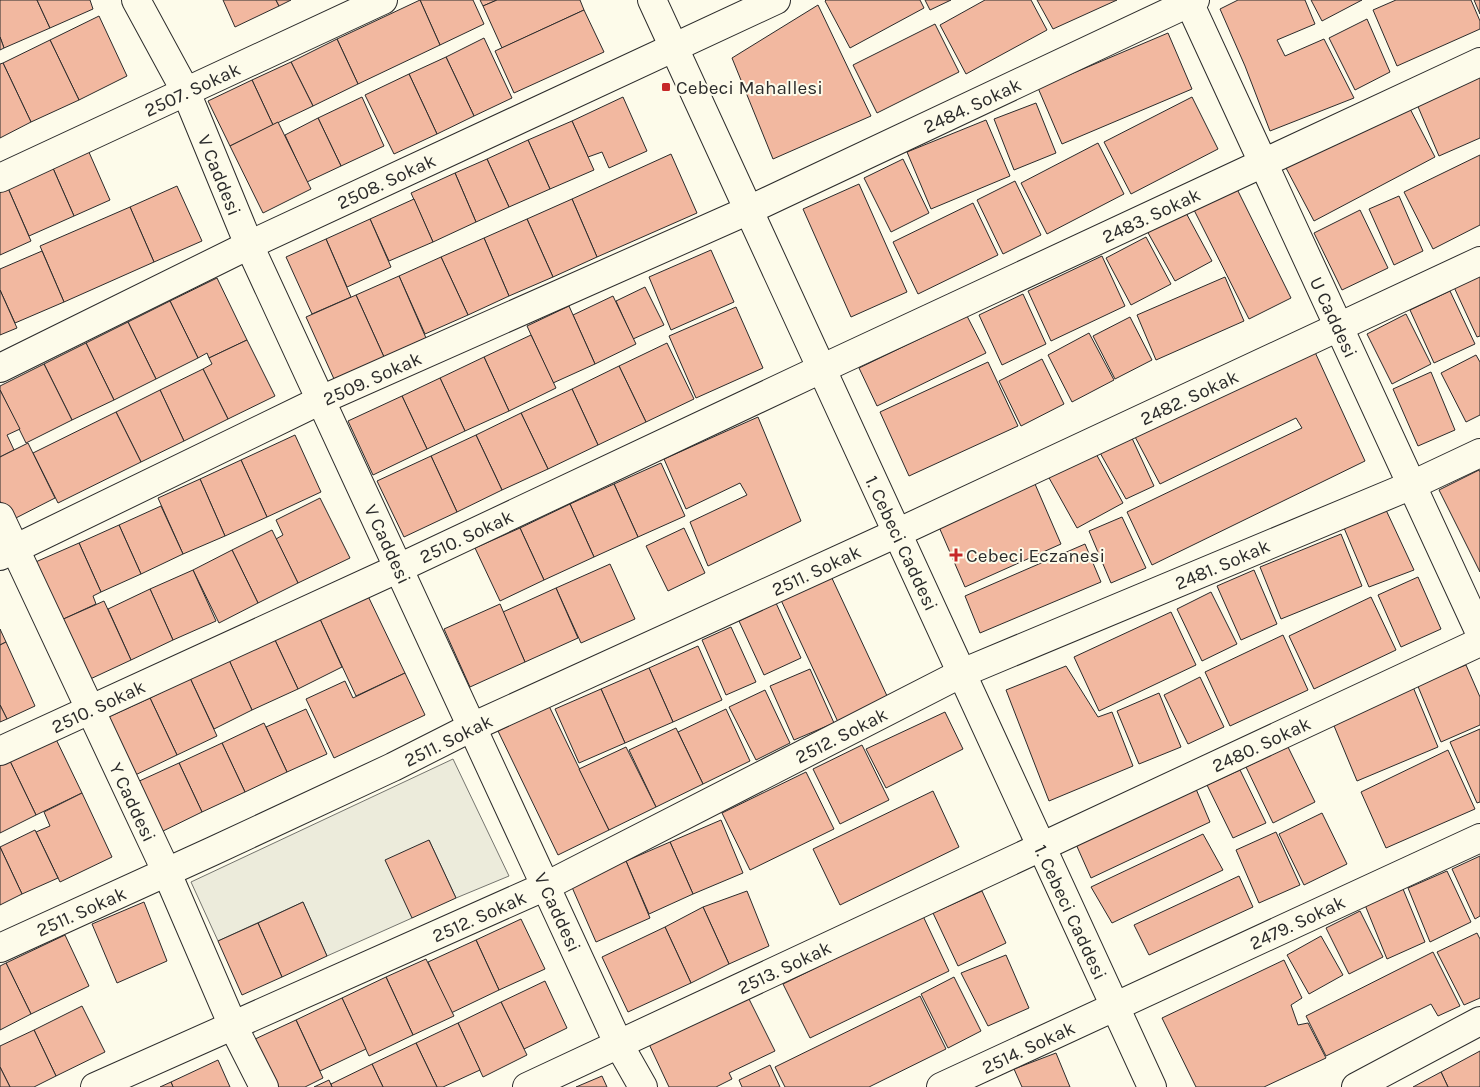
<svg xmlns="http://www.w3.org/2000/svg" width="1480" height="1087" font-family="Karla,sans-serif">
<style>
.green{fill:#ecebdb;stroke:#74746e}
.building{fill:#f2b8a0;stroke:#2b2b2b}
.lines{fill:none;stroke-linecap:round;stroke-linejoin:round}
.minor-casing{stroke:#2b2b2b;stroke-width:30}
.major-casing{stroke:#2b2b2b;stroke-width:30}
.minor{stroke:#fdfbea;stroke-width:28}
.major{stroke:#fdfbea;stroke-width:28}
.poi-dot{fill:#c62828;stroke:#fdfbea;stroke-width:2}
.labels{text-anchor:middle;stroke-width:4;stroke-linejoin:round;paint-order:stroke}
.poi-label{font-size:19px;fill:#2b2b2b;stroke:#fdfbea;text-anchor:start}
.street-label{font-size:19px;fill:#2b2b2b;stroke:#fdfbea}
</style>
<rect width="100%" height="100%" fill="#fdfbea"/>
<path class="green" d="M453 759 509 876 456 898 429 840 412 918 327 956 303 902 218 941 191 882Z"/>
<g class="building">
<path d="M0 0H37L50 28 4 48 0 37Z"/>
<path d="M37 0H90L93 9 50 28Z"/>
<path d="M223 0H276L279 6 235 27Z"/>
<path d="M276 0H291L279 6Z"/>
<path d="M420 0H473L484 24 440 45Z"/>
<path d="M420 0 440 45 358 84 337 39Z"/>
<path d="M480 0H497L483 6Z"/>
<path d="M497 0H580L584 10 502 48 483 6Z"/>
<path d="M826 0H920L924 8 850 48 825 1Z"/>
<path d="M925 0H951L930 10Z"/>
<path d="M985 0H1031L1047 30 966 74 940 25Z"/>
<path d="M1037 0H1117L1053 29Z"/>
<path d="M1238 0H1305L1315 24 1277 40 1285 56 1324 39 1354 98 1270 131 1245 66 1220 9Z"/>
<path d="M1311 0H1362L1322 21Z"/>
<path d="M1396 0H1471L1480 21V29L1397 66 1373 10Z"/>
<path d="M1474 0H1480V14Z"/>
<path d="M818 5 871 116 773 159 732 58Z"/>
<path d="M584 10 604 52 514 93 495 51Z"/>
<path d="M99 16 127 76 79 100 50 40Z"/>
<path d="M1367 19 1390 72 1355 90 1329 38Z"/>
<path d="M935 24 959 72 877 113 853 65Z"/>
<path d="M1168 33 1192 89 1062 144 1038 88Z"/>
<path d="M0 37 4 48 0 50Z"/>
<path d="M484 38 512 98 474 116 446 57Z"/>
<path d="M337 39 358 84 313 106 291 62Z"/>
<path d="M50 40 79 100 31 122 3 63Z"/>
<path d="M446 57 474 116 437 134 409 74Z"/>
<path d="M291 62 313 106 273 125 252 80Z"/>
<path d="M3 63 31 122 0 138V64Z"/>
<path d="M409 74 437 134 394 154 365 95Z"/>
<path d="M1480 74V138L1439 156 1416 102Z"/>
<path d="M252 80 273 125 230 146 208 101Z"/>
<path d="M362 97 384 146 341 166 318 118Z"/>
<path d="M623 97 647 151 609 168 602 152 588 157 572 121Z"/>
<path d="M1192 97 1218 149 1131 194 1104 142Z"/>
<path d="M1036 103 1056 153 1014 170 994 119Z"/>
<path d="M1407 103 1435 157 1314 221 1286 168Z"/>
<path d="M318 118 341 166 307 182 285 135Z"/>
<path d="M986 120 1010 176 931 209 907 152Z"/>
<path d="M572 121 594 170 550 189 528 140Z"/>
<path d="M278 122 311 189 263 213 230 146Z"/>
<path d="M528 140 550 189 509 207 487 159Z"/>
<path d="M1098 143 1124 194 1047 234 1021 183Z"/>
<path d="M88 150 110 200 74 216 52 166Z"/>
<path d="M671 154 697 213 597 257 572 199Z"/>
<path d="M1480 155V225L1433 249 1404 192Z"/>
<path d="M487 159 509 207 476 222 455 173Z"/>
<path d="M903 159 929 213 891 232 864 178Z"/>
<path d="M52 166 74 216 29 236 7 186Z"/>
<path d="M455 173 476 222 433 242 411 193Z"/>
<path d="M1015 181 1041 235 1003 254 977 200Z"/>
<path d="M859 184 907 292 851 317 803 209Z"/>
<path d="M7 186 31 241 0 255V189Z"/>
<path d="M177 186 202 241 154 262 130 207Z"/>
<path d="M1237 189 1291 298 1249 319 1194 210Z"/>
<path d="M1399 196 1423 251 1394 265 1369 209Z"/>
<path d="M414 199 433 242 389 261 370 219Z"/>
<path d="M572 199 597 257 553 277 527 219Z"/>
<path d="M973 203 998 255 918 294 893 242Z"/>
<path d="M130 207 154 262 64 302 40 246Z"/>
<path d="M1360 210 1388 268 1342 290 1314 233Z"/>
<path d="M1185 211 1212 261 1175 281 1147 231Z"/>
<path d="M370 219 391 267 347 287 326 239Z"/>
<path d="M527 219 553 277 509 296 484 238Z"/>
<path d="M1146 237 1171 284 1131 305 1106 258Z"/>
<path d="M484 238 509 296 468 315 441 257Z"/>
<path d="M326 239 351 297 312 314 286 257Z"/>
<path d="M711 250 734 302 671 330 649 277Z"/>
<path d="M42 251 64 302 15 323 0 290V269Z"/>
<path d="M1102 256 1125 306 1051 341 1028 291Z"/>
<path d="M441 257 468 315 425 334 399 276Z"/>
<path d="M1480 273V336L1477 337 1453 285Z"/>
<path d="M399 276 426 338 384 357 356 295Z"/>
<path d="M1225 277 1244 321 1156 360 1137 315Z"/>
<path d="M217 278 247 340 209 358 207 353 198 358 170 301Z"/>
<path d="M645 287 664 325 633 339 616 301Z"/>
<path d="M0 290 17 328 0 335Z"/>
<path d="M1450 291 1475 344 1434 363 1410 310Z"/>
<path d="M1023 294 1046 344 1002 365 979 315Z"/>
<path d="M356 295 384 357 334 379 306 317Z"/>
<path d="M613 296 636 344 595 364 573 315Z"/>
<path d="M170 301 198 358 156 379 128 322Z"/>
<path d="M569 306 595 364 553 383 527 326Z"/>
<path d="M736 307 763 368 696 398 669 336Z"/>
<path d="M1406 314 1431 364 1392 384 1367 334Z"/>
<path d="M967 316 986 353 877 406 859 368Z"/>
<path d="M1130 317 1152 360 1115 379 1093 336Z"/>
<path d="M128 322 156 379 114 400 86 343Z"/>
<path d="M1089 333 1114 380 1072 402 1048 355Z"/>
<path d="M531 335 556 388 509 411 484 357Z"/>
<path d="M247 340 275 396 228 419 203 369 212 364 209 358Z"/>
<path d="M86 343 114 400 72 420 44 364Z"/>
<path d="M667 343 694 399 646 422 619 366Z"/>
<path d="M1314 350 1365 461 1152 565 1127 512 1302 428 1296 418 1160 484 1134 435Z"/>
<path d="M1476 355 1480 362V415L1466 422 1441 373Z"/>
<path d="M484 357 509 411 465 431 440 378Z"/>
<path d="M1042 359 1064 404 1021 426 999 381Z"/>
<path d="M988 362 1018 426 909 476 880 412Z"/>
<path d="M44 364 72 420 26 443 0 390V386Z"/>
<path d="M619 366 646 422 598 445 572 389Z"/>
<path d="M203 369 228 419 184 441 160 390Z"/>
<path d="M1431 372 1455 430 1418 446 1393 389Z"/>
<path d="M440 378 465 431 427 449 402 396Z"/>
<path d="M572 389 598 445 548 469 521 413Z"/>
<path d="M0 390 20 429 7 435 14 450 0 457Z"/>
<path d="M160 390 184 441 141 462 116 412Z"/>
<path d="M402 396 427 449 373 475 348 421Z"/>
<path d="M116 412 141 462 58 503 33 453Z"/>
<path d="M521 413 548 469 502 490 476 435Z"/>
<path d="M758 417 801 521 708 566 690 522 747 495 740 483 686 509 664 459Z"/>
<path d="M295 435 321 492 267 517 241 460Z"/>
<path d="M476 435 502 490 457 512 431 456Z"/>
<path d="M1131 436 1154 486 1126 499 1099 451Z"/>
<path d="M28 443 55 498 10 521 0 501V457Z"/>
<path d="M1094 450 1123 503 1077 528 1048 476Z"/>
<path d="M431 456 457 512 404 537 377 481Z"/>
<path d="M241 460 267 517 225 536 200 479Z"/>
<path d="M661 463 685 516 638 537 614 484Z"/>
<path d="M1479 470 1480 472V572L1439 490Z"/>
<path d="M200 479 225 536 183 554 158 498Z"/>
<path d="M614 484 638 537 594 557 570 504Z"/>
<path d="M1035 484 1061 544 965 587 939 527Z"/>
<path d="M320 498 350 558 298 583 276 539 283 535 276 520Z"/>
<path d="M570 504 594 557 544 580 520 528Z"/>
<path d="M161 506 183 554 141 574 119 525Z"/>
<path d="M1386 510 1414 570 1369 587 1344 528Z"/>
<path d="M1122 517 1146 568 1111 583 1089 531Z"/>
<path d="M119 525 141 574 101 592 79 543Z"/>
<path d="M520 528 544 580 500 601 475 548Z"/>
<path d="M684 528 705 573 668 591 646 546Z"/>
<path d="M272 530 298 583 258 603 232 550Z"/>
<path d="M1341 534 1362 586 1281 619 1260 567Z"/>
<path d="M79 543 101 592 93 596 96 604 57 622 31 564Z"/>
<path d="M1085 544 1101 582 980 633 965 596Z"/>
<path d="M232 550 258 603 219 623 193 570Z"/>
<path d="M610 564 635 619 581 643 556 588Z"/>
<path d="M193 570 216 621 173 640 150 589Z"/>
<path d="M1254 570 1277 624 1241 640 1217 586Z"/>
<path d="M830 574 888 698 838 722 780 598Z"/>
<path d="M1418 577 1441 629 1401 647 1378 595Z"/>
<path d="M556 588 578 638 525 662 503 612Z"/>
<path d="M150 589 173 640 131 660 108 609Z"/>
<path d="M1211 592 1237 644 1202 661 1177 609Z"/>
<path d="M367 594 405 673 356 696 319 617Z"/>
<path d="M1371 597 1396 650 1314 689 1289 636Z"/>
<path d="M104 601 131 660 86 681 59 621Z"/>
<path d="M776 603 801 658 764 675 739 621Z"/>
<path d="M500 604 525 662 470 687 444 629Z"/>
<path d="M1171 612 1196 665 1099 711 1074 657Z"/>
<path d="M319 617 342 667 298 689 274 638Z"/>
<path d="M731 627 756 682 726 695 702 640Z"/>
<path d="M0 629 6 642 0 645Z"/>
<path d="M1283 635 1308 690 1230 726 1205 672Z"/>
<path d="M274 638 298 689 252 710 229 660Z"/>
<path d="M6 642 35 706 7 719 0 705V645Z"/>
<path d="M698 646 722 700 673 722 649 668Z"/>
<path d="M229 660 252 710 214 729 190 678Z"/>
<path d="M1466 665 1480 697V725L1441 742 1417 684Z"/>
<path d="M1066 666 1098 717 1112 712 1133 766 1049 801 1006 690Z"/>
<path d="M649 668 673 722 625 743 601 689Z"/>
<path d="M810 669 834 723 794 740 770 686Z"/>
<path d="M405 673 425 715 334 758 306 699 345 681 353 698Z"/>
<path d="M1200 677 1224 727 1188 744 1164 695Z"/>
<path d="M190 678 217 736 177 755 150 698Z"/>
<path d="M1413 687 1438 747 1357 781 1332 721Z"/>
<path d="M601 689 625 743 579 763 555 709Z"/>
<path d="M765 690 790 743 756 760 729 707Z"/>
<path d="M1159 693 1181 747 1139 764 1117 711Z"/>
<path d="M150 698 177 755 129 778 102 720Z"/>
<path d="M0 705 7 719 0 722Z"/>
<path d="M549 706 609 830 558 855 498 731Z"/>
<path d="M306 709 327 754 287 772 266 727Z"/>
<path d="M726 709 750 761 703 784 678 732Z"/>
<path d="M945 712 963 749 886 788 866 749Z"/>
<path d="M264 723 287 772 245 792 222 743Z"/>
<path d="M676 728 703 784 656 807 629 750Z"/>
<path d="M1480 729V802L1477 803 1450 742Z"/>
<path d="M54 735 82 793 36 815 8 757Z"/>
<path d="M222 743 245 792 202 812 179 763Z"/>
<path d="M862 745 889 800 840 824 813 769Z"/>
<path d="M626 747 656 807 609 830 579 769Z"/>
<path d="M1288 747 1315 802 1273 823 1246 767Z"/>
<path d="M1448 750 1475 809 1386 848 1361 792Z"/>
<path d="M8 757 36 815 0 833V761Z"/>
<path d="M179 763 202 812 159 833 135 783Z"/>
<path d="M1240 770 1266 823 1233 838 1207 785Z"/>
<path d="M806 772 834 829 750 870 722 813Z"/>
<path d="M1196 789 1210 822 1091 878 1075 842Z"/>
<path d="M933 791 959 847 840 905 813 849Z"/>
<path d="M82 793 112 857 60 882 36 832 50 826 44 812Z"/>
<path d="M1322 813 1347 864 1304 885 1279 834Z"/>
<path d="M721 820 743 873 693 894 670 842Z"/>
<path d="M35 830 58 878 22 894 0 847Z"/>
<path d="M1276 832 1300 885 1259 903 1236 850Z"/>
<path d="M1203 834 1223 870 1112 923 1091 887Z"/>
<path d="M429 840 456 898 412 918 385 860Z"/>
<path d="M670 842 693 894 649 914 626 861Z"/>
<path d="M0 847 22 894 0 905Z"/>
<path d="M1480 856V916L1475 919 1452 869Z"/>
<path d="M626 861 650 918 596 942 571 885Z"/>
<path d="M1447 871 1471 922 1430 942 1408 888Z"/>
<path d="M1239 876 1253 907 1149 955 1134 925Z"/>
<path d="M1403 889 1425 942 1387 959 1365 905Z"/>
<path d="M747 891 769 946 729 964 703 907Z"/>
<path d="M982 891 1006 943 958 966 933 913Z"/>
<path d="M144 902 167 961 117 983 92 924Z"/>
<path d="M303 902 327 956 282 977 258 923Z"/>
<path d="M703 907 729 964 691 983 665 927Z"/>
<path d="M1360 911 1383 957 1349 974 1326 928Z"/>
<path d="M923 916 949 971 810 1038 783 984Z"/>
<path d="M521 919 545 969 499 990 476 940Z"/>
<path d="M258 923 282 977 242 995 218 941Z"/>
<path d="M665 927 691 983 628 1012 602 957Z"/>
<path d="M1477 933 1480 939V998L1464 1005 1437 952Z"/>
<path d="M65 935 89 986 31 1014 6 963Z"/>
<path d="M1321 936 1343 975 1309 994 1287 955Z"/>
<path d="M476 940 499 990 451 1013 428 962Z"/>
<path d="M1433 952 1460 1006 1438 1016 1431 1004 1326 1056 1306 1016Z"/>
<path d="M1006 955 1029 1008 988 1026 961 973Z"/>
<path d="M426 959 454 1016 413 1035 386 977Z"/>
<path d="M1284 960 1302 998 1291 1005 1298 1025 1308 1023 1326 1058 1264 1087H1196L1162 1018Z"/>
<path d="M6 963 31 1014 0 1030V966Z"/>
<path d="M386 977 413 1035 369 1056 342 998Z"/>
<path d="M954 977 981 1031 948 1048 921 994Z"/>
<path d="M545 981 567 1028 524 1049 501 1002Z"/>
<path d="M746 993 775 1051 729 1073 732 1079 716 1087H669L648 1042Z"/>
<path d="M920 996 946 1049 869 1087H785L775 1067Z"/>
<path d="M342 998 366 1049 320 1071 296 1020Z"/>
<path d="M501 1002 527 1055 483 1077 458 1023Z"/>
<path d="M82 1006 105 1052 56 1076 34 1030Z"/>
<path d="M296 1020 323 1078 305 1087H275L253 1040Z"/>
<path d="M458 1023 480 1070 443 1087H437L416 1043Z"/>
<path d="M34 1030 56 1076 34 1087H10L0 1067V1046Z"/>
<path d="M416 1043 437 1087H383L372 1064Z"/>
<path d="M1480 1051V1087H1448L1441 1072Z"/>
<path d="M1056 1053 1070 1087H1022L1014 1069Z"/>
<path d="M218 1060 230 1087H173L171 1082Z"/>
<path d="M372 1064 383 1087H332L331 1084Z"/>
<path d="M770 1065 780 1087H742L739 1080Z"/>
<path d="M0 1067 10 1087H0Z"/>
<path d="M1441 1072 1448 1087H1413Z"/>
<path d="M602 1076 607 1087H576Z"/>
<path d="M329 1080 332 1087H314Z"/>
<path d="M171 1082 173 1087H160Z"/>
</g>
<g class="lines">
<defs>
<g id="minor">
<path d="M136 0 186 92 249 245 618 1043 643 1087"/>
<path d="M1188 0 1480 633"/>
<path d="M0 178 383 0"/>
<path d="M0 368 249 245 776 0"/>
<path d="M0 517 167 873 233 1026 264 1087"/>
<path d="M0 556 321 400 749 210 1195 0"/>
<path d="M0 751 399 568 821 369 1480 62"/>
<path d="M0 948 213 851 393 767 472 727 897 533 1480 261"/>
<path d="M95 1087 546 886 962 673 1412 485 1480 453"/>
<path d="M527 1087 1480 642"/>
<path d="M941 1087 1480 838"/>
<path d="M1356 1087 1480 1021"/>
</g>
<path id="major" d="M652 0 1152 1087"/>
</defs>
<use href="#minor" class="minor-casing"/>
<use href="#major" class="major-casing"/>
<use href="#minor" class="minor"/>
<use href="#major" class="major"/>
</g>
<g class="poi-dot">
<rect x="661" y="82" width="10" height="10" rx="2.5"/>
<path d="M953.5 547.5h5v5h5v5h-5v5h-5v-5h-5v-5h5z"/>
</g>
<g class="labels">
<g class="poi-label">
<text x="676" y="94">Cebeci Mahallesi</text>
<text x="966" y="562">Cebeci Eczanesi</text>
</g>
<g class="street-label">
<text transform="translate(192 89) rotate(-25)" y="7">2507. Sokak</text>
<text transform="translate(972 105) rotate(-25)" y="7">2484. Sokak</text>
<text transform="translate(220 175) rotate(68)" y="7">V Caddesi</text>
<text transform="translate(386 181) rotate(-25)" y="7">2508. Sokak</text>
<text transform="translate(1151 215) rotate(-25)" y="7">2483. Sokak</text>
<text transform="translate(1334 317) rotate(65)" y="7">U Caddesi</text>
<text transform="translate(372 378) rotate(-24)" y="7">2509. Sokak</text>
<text transform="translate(1189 397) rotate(-25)" y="7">2482. Sokak</text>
<text transform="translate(466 536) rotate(-25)" y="7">2510. Sokak</text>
<text transform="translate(902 543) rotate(65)" y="7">1. Cebeci Caddesi</text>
<text transform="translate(388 544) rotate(65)" y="7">V Caddesi</text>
<text transform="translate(1222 564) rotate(-23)" y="7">2481. Sokak</text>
<text transform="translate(816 570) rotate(-25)" y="7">2511. Sokak</text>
<text transform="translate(98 706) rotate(-25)" y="7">2510. Sokak</text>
<text transform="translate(841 735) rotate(-27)" y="7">2512. Sokak</text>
<text transform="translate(448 740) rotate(-26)" y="7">2511. Sokak</text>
<text transform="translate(1261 744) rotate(-25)" y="7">2480. Sokak</text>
<text transform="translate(133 802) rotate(65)" y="7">Y Caddesi</text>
<text transform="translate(81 911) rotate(-24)" y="7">2511. Sokak</text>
<text transform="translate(558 912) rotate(65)" y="7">V Caddesi</text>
<text transform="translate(1071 912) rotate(65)" y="7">1. Cebeci Caddesi</text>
<text transform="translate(479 916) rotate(-24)" y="7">2512. Sokak</text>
<text transform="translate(1297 922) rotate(-25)" y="7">2479. Sokak</text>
<text transform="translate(784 967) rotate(-25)" y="7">2513. Sokak</text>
<text transform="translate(1028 1047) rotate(-25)" y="7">2514. Sokak</text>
</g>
</g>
</svg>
